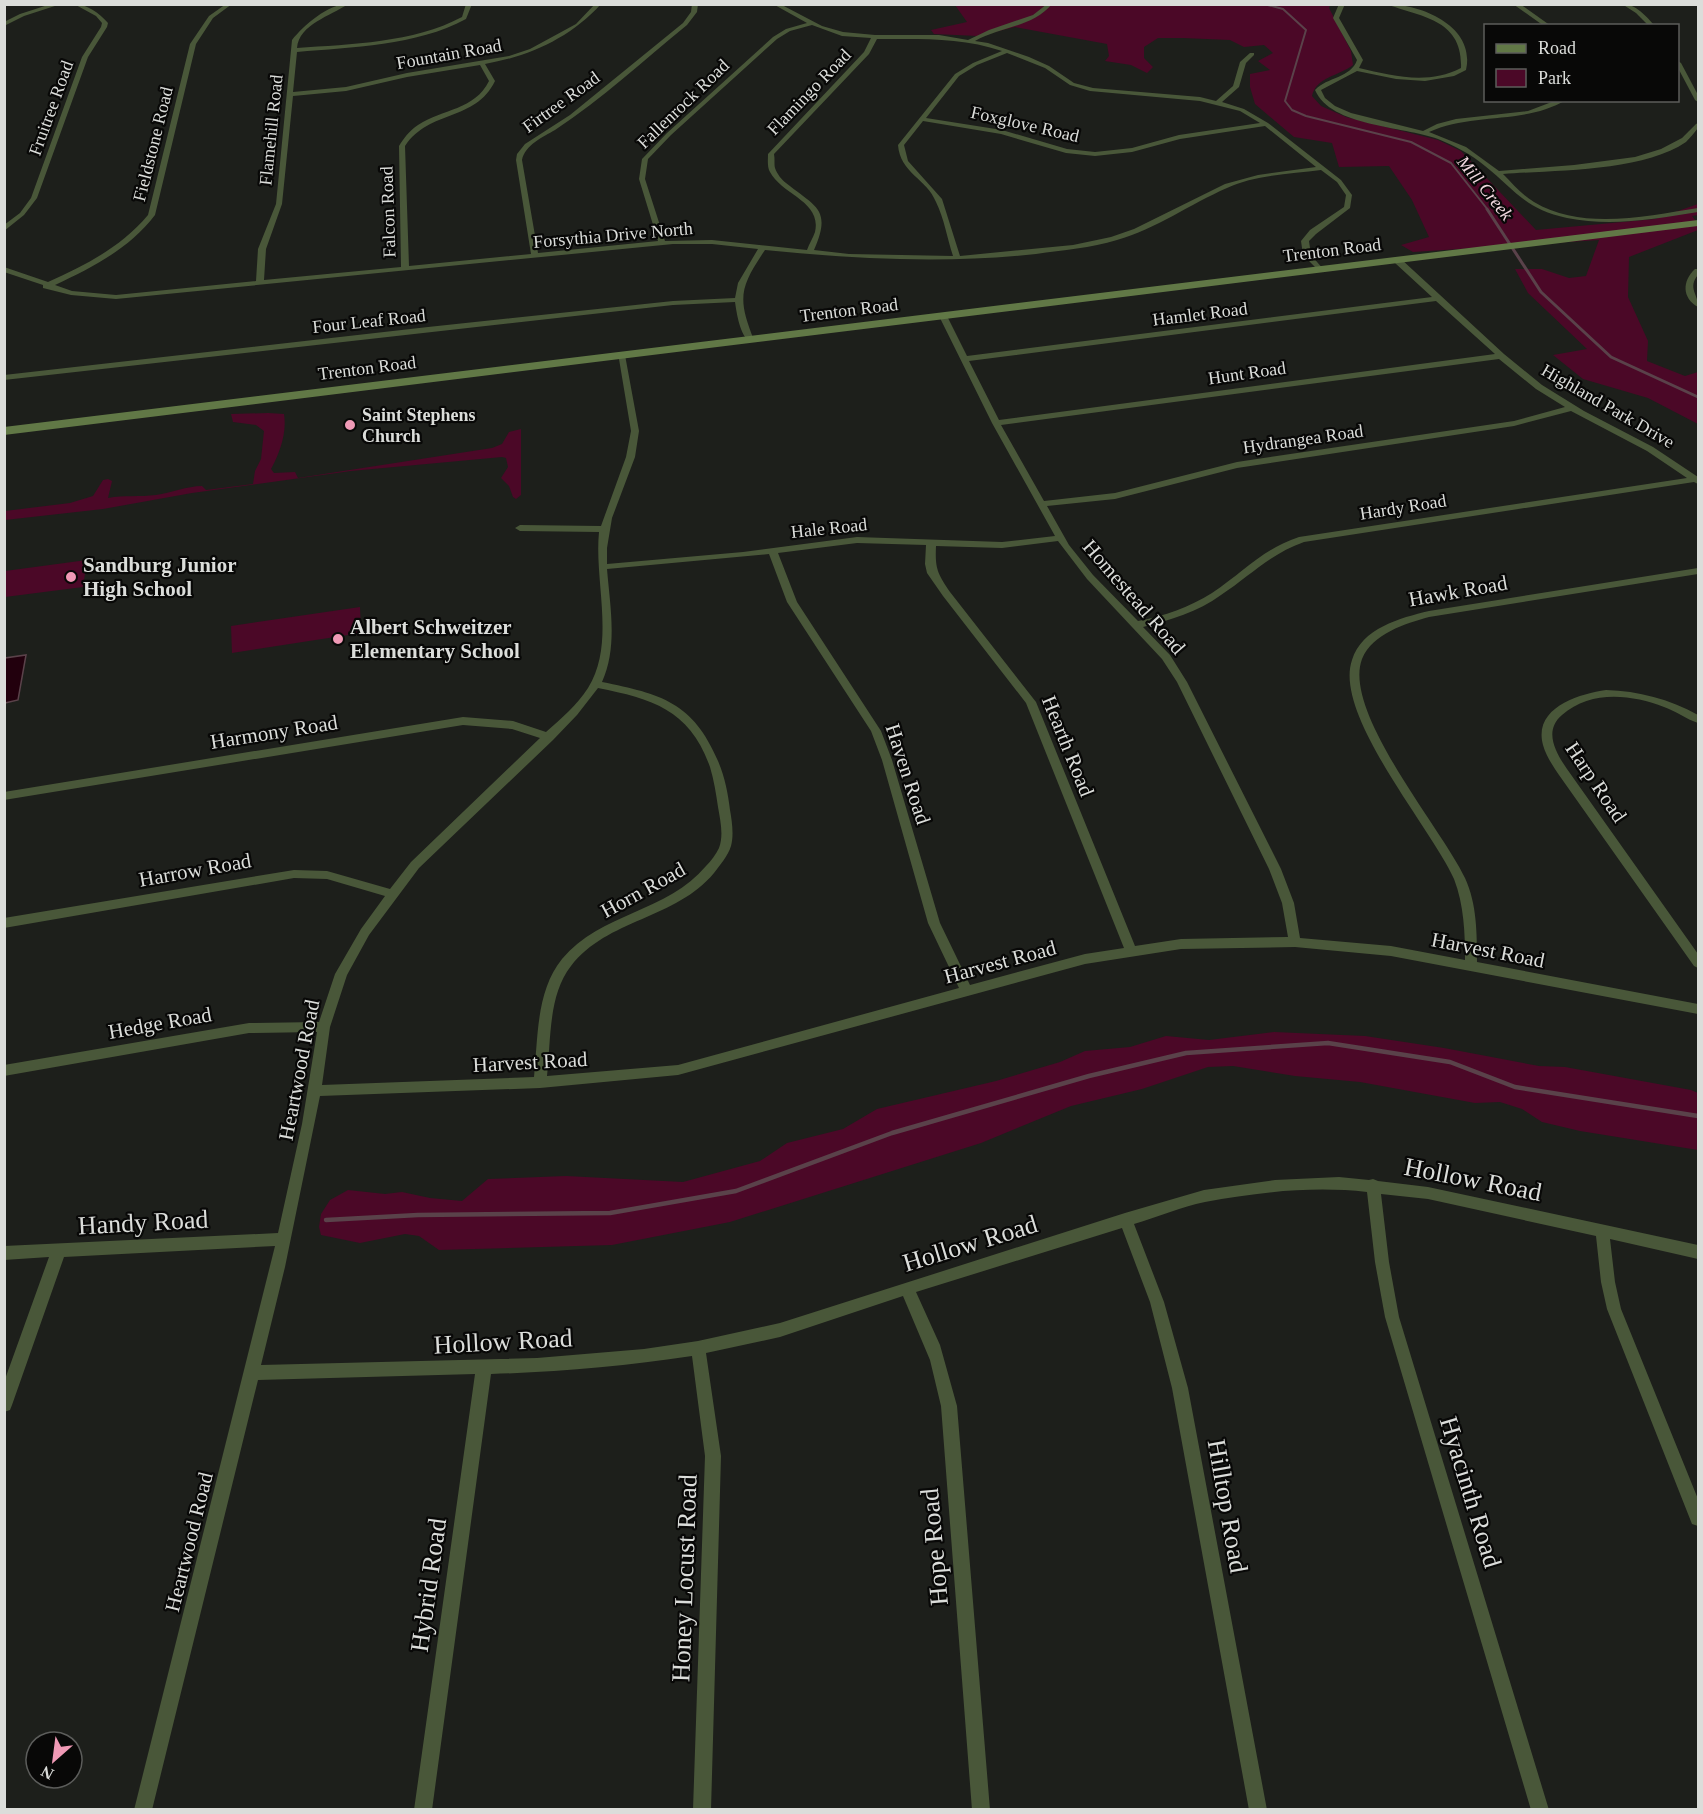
<svg xmlns="http://www.w3.org/2000/svg" width="1703" height="1814" font-family="'Times New Roman',serif">
<style>
.green{fill:#4b0827}
.water{fill:#22000d;stroke:#5a424a;stroke-width:1.5}
.lines{fill:none;stroke-linecap:round;stroke-linejoin:round}
.stream-far2{stroke:#5a424a;stroke-width:2}
.stream-far1{stroke:#5a424a;stroke-width:3}
.stream{stroke:#5a424a;stroke-width:4.5}
.street{fill:#495739;fill-rule:evenodd}
.secondary{fill:#617846;fill-rule:evenodd}
.poi-dot{fill:#f09ab6;stroke:#080807;stroke-width:2}
.labels{text-anchor:middle;stroke-width:4.5;stroke-linejoin:round;paint-order:stroke}
.far-street-label{font-size:18px;fill:#dbddda;stroke:#080807}
.far-water-label{font-size:18px;font-style:italic;fill:#f2d9e0;stroke:#080807}
.far-poi-label{font-size:18px;font-weight:bold;fill:#dbddda;stroke:#080807;text-anchor:start}
.poi-label{font-size:21px;font-weight:bold;fill:#dbddda;stroke:#080807;text-anchor:start}
.street-label{font-size:21px;fill:#dbddda;stroke:#080807}
.near-street-label{font-size:26px;fill:#dbddda;stroke:#080807}
</style>
<rect width="100%" height="100%" fill="#1d1f1b"/>
<g class="green">
<path d="M955 5H1330L1329 8 1351 51 1353 65C1339 76 1316 77 1312 96L1321 106 1346 117 1438 140 1461 151 1536 230 1655 219 1698 204V215L1692 216 1698 224V230L1629 257 1628 297 1648 341 1647 361 1685 376 1698 372V424L1648 398 1583 379 1553 355 1587 349 1528 293 1515 269H1542L1569 278 1586 276 1599 240 1413 252 1401 245 1429 237 1412 200 1389 166 1339 167 1332 143 1294 137 1255 104 1250 87V74L1270 70 1258 61 1273 53 1264 45 1244 47 1230 40 1183 38H1158L1144 47V58L1153 67 1147 73 1131 65 1105 61 1109 56 1107 44 1015 27 978 36 934 34 931 30 967 22Z"/>
<path d="M268 413 284 414C287 433 280 452 271 469L274 473 295 472 298 478 492 448 502 444 509 432 521 429V495L516 499 513 497 509 486 501 478 508 467 506 458 502 457 351 471 192 493 103 509 5 520V511L70 503 93 496 103 480 108 479 112 481 108 498C124 495 140 497 156 495 171 493 187 486 202 486L206 490 253 484 255 471 261 459 264 431 256 425 233 422 231 414Z"/>
<path d="M87 560 83 587 5 597V571Z"/>
<path d="M360 607 361 633 232 653 231 626Z"/>
<path d="M1274 1032 1365 1036 1444 1048 1539 1066 1565 1067 1691 1090 1698 1093V1150L1580 1131 1542 1122 1522 1109 1500 1102 1475 1103 1360 1082 1295 1076 1233 1066 1208 1067 1142 1089 1071 1106 981 1143 730 1222 612 1245 439 1250 419 1236 405 1234 360 1243 321 1235 319 1227 321 1214 330 1200 348 1190 385 1194 402 1192 430 1198 462 1201 488 1179 566 1176 683 1182 760 1161 787 1143 843 1129 877 1109 996 1081 1060 1062 1085 1051 1130 1047 1166 1036 1209 1040Z"/>
</g>
<path class="water" d="M26 655 18 700 5 703V658Z"/>
<g class="lines">
<path class="stream-far2" d="M1264 4 1283 9 1306 30 1285 101 1292 110 1306 116 1411 142 1451 163 1488 210"/>
<path class="stream-far1" d="M1487 209 1541 292 1611 357 1698 397"/>
<path class="stream" d="M326 1220 418 1215 610 1213 736 1191 892 1133 1089 1076 1186 1053 1328 1043 1450 1062 1515 1087 1698 1116"/>
<g class="street">
<path d="M51 4H61L24 16 4 26V22L20 14Z"/>
<path d="M74 4C87 4 99 13 108 23L107 27 88 57 37 198 24 215 4 231V225L20 213 31 198 82 57 101 27 102 23 96 16Z"/>
<path d="M226 4H232L213 18 196 44 155 215C129 249 93 267 55 285L72 291 116 295 256 281 258 249 276 204 292 40C304 25 328 4 348 4 331 16 299 24 297 48 351 44 413 43 462 17L466 4H472L466 19C416 46 352 47 297 52L293 92 346 87 407 73 509 56 530 49 576 24 595 4H601C570 38 530 56 485 64L495 81C475 122 430 109 405 146L409 266 531 254 516 160 517 154 525 144 570 115 683 23 691 12 692 4H698L697 12 687 25C644 60 602 99 555 130 543 137 525 145 522 160L538 253 658 241 639 179 642 159 667 133 773 37 786 29 807 23 773 4H780L822 26 843 32 875 35H939L968 40 989 30 1033 15 1047 4H1052C1033 27 1000 27 975 41L988 43 1029 57 1049 66 1074 83 1093 88 1200 97 1216 101 1233 86 1240 62 1250 53H1254V55L1246 63 1239 87 1222 102 1244 109 1268 123 1341 180 1352 195 1350 208 1316 234 1309 241 1311 255 1324 270 1320 272 1303 255 1301 241 1310 230 1344 207 1346 195 1337 182 1321 170C1291 174 1255 175 1227 188 1190 204 1156 229 1117 240 1091 248 1063 250 1036 254 945 264 855 259 765 250 740 287 737 298 754 340L750 342C740 335 737 315 735 302L673 305 4 380V375L428 327 673 301 735 298 738 283 758 249 712 244H673L116 299 71 295 43 288V285L4 272V267L48 282C86 265 121 247 148 215L190 44 209 16ZM812 25 842 36 871 38 864 52 768 154C768 160 767 167 770 172 782 195 822 201 815 232 813 238 809 244 807 250L712 240 665 241 645 179 648 159 671 135 777 39 790 31ZM877 39C919 39 961 37 1002 51L973 63 955 74 898 145C900 173 927 179 936 202 944 218 947 238 953 256L849 254 814 250C832 209 816 207 786 183 782 180 777 174 775 168 774 164 775 159 774 154L869 54ZM1007 53 1045 68 1070 85 1090 91 1200 101 1240 111 1260 123 1179 135 1132 148 1095 152 1067 149 1002 130 926 118 959 76 977 65ZM480 65 489 81C475 110 442 109 418 125 409 131 404 138 399 146L401 267 264 280 266 249 282 204 293 96 346 91 407 77ZM923 121 1001 134 1066 153 1095 156 1132 152 1180 139 1265 126 1316 167 1258 175 1225 184 1134 229 1111 237 1073 245 960 256 942 199 908 161 904 145Z"/>
<path d="M1339 4H1345L1339 18 1363 60 1359 68C1393 76 1428 85 1461 68 1463 19 1421 17 1386 4 1421 4 1476 26 1466 70L1454 76 1425 81 1396 79 1357 71 1321 90 1325 98 1335 106 1351 113 1423 131 1437 124 1456 119 1528 111 1557 100H1566C1524 125 1472 112 1429 132L1466 147 1499 171 1574 165 1635 157 1661 149 1682 138 1696 124 1698 123V128C1694 133 1690 138 1686 142 1642 172 1555 170 1503 174 1513 184 1522 195 1534 202 1582 231 1647 216 1698 208V212C1655 219 1611 227 1567 218 1525 209 1515 190 1485 166 1471 154 1455 146 1438 139 1403 126 1331 127 1315 90 1327 77 1351 78 1357 60L1333 18Z"/>
<path d="M1513 4H1520L1551 26H1544Z"/>
<path d="M1622 4C1636 4 1646 16 1655 26H1649L1636 13Z"/>
<path d="M1678 61 1681 63 1698 95V102L1695 100 1678 68Z"/>
<path d="M1395 259H1401L1504 354 1542 385 1584 411 1653 447 1698 477V484L1694 482 1304 542C1270 554 1250 576 1221 595 1198 612 1170 620 1143 627L1170 655 1187 682 1281 869 1294 903 1300 938 1391 946 1465 960C1465 933 1464 905 1454 879 1432 829 1333 715 1352 660 1362 628 1400 618 1429 611L1698 568V574L1429 617C1405 624 1373 633 1362 659 1342 712 1442 829 1465 878 1477 904 1477 934 1477 962L1698 1004V1014L1391 956 1295 947 1181 949 1085 964 678 1075 540 1088 320 1096 285 1267 261 1365 537 1358 644 1349 698 1341 780 1323 1125 1213 1204 1190 1275 1180 1339 1177 1369 1180 1373 1179 1378 1181 1428 1187 1698 1245V1259L1610 1239 1615 1282 1621 1309 1698 1499V1526L1692 1524 1607 1309 1601 1282 1596 1236 1428 1199 1381 1194 1389 1262 1399 1317 1549 1810H1531L1385 1317 1375 1262 1367 1192C1314 1186 1258 1192 1205 1202 1181 1207 1158 1217 1134 1224L1164 1302 1188 1388 1267 1810H1249L1172 1388 1150 1302 1122 1228 916 1292 940 1345 957 1406 990 1810H972L941 1406 930 1360 903 1296 780 1337 706 1353 721 1456 711 1810H693L705 1456 692 1356C625 1366 558 1372 491 1374L432 1810H414L475 1374 258 1380 152 1810H134L275 1246 64 1257 12 1405 10 1410 4 1412V1382L49 1257 4 1260V1246L278 1233 302 1124 317 1032 249 1033 4 1076V1065L249 1023 319 1022 335 974 361 929 385 896 327 879 294 878 4 928V918L294 870 327 871 390 889 411 862 540 738 512 729 463 725 4 800V792L463 717 513 721 546 732C561 719 577 705 588 688 616 643 594 582 599 532L520 531 515 528 520 525 601 526 626 457 631 431 618 353 625 355 639 431 635 457 612 518 607 548V564L743 552 857 537 1002 542 1055 536 992 423 939 316 940 314 947 316 967 356 1432 297 1395 263ZM1436 301 1495 354 999 420 969 361ZM1499 359 1536 389 1565 407 1514 421 1237 462 1115 493 1044 501 1001 425ZM1571 411 1647 451 1687 478 1299 537C1261 550 1244 572 1212 593 1190 607 1164 616 1138 621L1093 575 1069 545 1047 506 1115 499 1237 468 1514 426ZM1058 541 1087 579 1162 659 1177 682 1269 869 1282 903 1288 937 1181 939 1135 946 1036 702 950 592C937 573 935 568 936 546L1002 548ZM857 543 926 545 925 564 927 573 943 596 1026 703 1124 948 1085 954 970 985 940 923 892 760 881 731 797 602 778 553ZM769 554 787 602 871 731 882 760 928 923 959 988 678 1065 547 1076C551 1041 548 995 571 966 607 919 676 919 714 873 720 865 728 856 731 846 734 835 732 821 730 810 728 794 725 777 718 761 693 702 661 694 602 682 618 647 610 606 607 569ZM598 688C653 699 690 710 710 767 714 780 716 794 718 807 720 819 724 835 719 848 716 854 711 861 706 866 668 912 600 913 562 959 536 991 538 1038 534 1077L322 1085 330 1027 347 975 369 935 419 868 553 740 577 715Z"/>
<path d="M1695 269H1698V275C1687 288 1699 295 1698 307 1682 298 1682 281 1695 269Z"/>
<path d="M1606 690C1639 691 1669 699 1698 715V723C1686 719 1676 711 1664 707 1631 694 1590 690 1562 715 1543 731 1556 753 1567 769L1698 954V968L1694 966 1559 775C1553 766 1546 756 1543 745 1533 708 1578 694 1606 690Z"/>
</g>
<path class="secondary" d="M1698 220V226L4 435V427Z"/>
</g>
<g class="poi-dot">
<circle cx="350" cy="425" r="6"/>
<circle cx="71" cy="577" r="6"/>
<circle cx="338" cy="639" r="6"/>
</g>
<g class="labels">
<g class="far-street-label">
<text transform="translate(449 54) rotate(-10)" y="6">Fountain Road</text>
<text transform="translate(809 92) rotate(-46)" y="6">Flamingo Road</text>
<text transform="translate(561 102) rotate(-36)" y="6">Firtree Road</text>
<text transform="translate(683 104) rotate(-44)" y="6">Fallenrock Road</text>
<text transform="translate(51 108) rotate(-70)" y="6">Fruitree Road</text>
<text transform="translate(1025 124) rotate(13)" y="6">Foxglove Road</text>
<text transform="translate(271 130) rotate(-84)" y="6">Flamehill Road</text>
<text transform="translate(153 144) rotate(-76)" y="6">Fieldstone Road</text>
<text transform="translate(388 212) rotate(-92)" y="6">Falcon Road</text>
<text transform="translate(613 235) rotate(-5)" y="6">Forsythia Drive North</text>
<text transform="translate(1332 250) rotate(-7)" y="6">Trenton Road</text>
<text transform="translate(849 310) rotate(-7)" y="6">Trenton Road</text>
<text transform="translate(1200 314) rotate(-7)" y="6">Hamlet Road</text>
<text transform="translate(369 321) rotate(-6)" y="6">Four Leaf Road</text>
<text transform="translate(367 368) rotate(-7)" y="6">Trenton Road</text>
<text transform="translate(1247 373) rotate(-8)" y="6">Hunt Road</text>
<text transform="translate(1608 406) rotate(30)" y="6">Highland Park Drive</text>
<text transform="translate(1303 439) rotate(-8)" y="6">Hydrangea Road</text>
<text transform="translate(1403 507) rotate(-9)" y="6">Hardy Road</text>
<text transform="translate(829 528) rotate(-6)" y="6">Hale Road</text>
</g>
<g class="far-water-label">
<text transform="translate(1485 188) rotate(51)" y="6">Mill Creek</text>
</g>
<g class="far-poi-label">
<text x="362" y="421">Saint Stephens<tspan x="362" dy="21">Church</tspan></text>
</g>
<g class="poi-label">
<text x="83" y="572">Sandburg Junior<tspan x="83" dy="24">High School</tspan></text>
<text x="350" y="634">Albert Schweitzer<tspan x="350" dy="24">Elementary School</tspan></text>
</g>
<g class="street-label">
<text transform="translate(1458 591) rotate(-10)" y="7">Hawk Road</text>
<text transform="translate(1134 597) rotate(49)" y="7">Homestead Road</text>
<text transform="translate(274 732) rotate(-9)" y="7">Harmony Road</text>
<text transform="translate(1068 746) rotate(68)" y="7">Hearth Road</text>
<text transform="translate(908 774) rotate(72)" y="7">Haven Road</text>
<text transform="translate(1596 782) rotate(56)" y="7">Harp Road</text>
<text transform="translate(195 870) rotate(-10)" y="7">Harrow Road</text>
<text transform="translate(643 890) rotate(-29)" y="7">Horn Road</text>
<text transform="translate(1488 950) rotate(11)" y="7">Harvest Road</text>
<text transform="translate(1000 962) rotate(-15)" y="7">Harvest Road</text>
<text transform="translate(160 1023) rotate(-10)" y="7">Hedge Road</text>
<text transform="translate(530 1062) rotate(-3)" y="7">Harvest Road</text>
<text transform="translate(299 1070) rotate(-79)" y="7">Heartwood Road</text>
<text transform="translate(189 1542) rotate(-76)" y="7">Heartwood Road</text>
</g>
<g class="near-street-label">
<text transform="translate(1473 1179) rotate(11)" y="9">Hollow Road</text>
<text transform="translate(143 1222) rotate(-3)" y="9">Handy Road</text>
<text transform="translate(970 1243) rotate(-17)" y="9">Hollow Road</text>
<text transform="translate(503 1341) rotate(-3)" y="9">Hollow Road</text>
<text transform="translate(1471 1492) rotate(73)" y="9">Hyacinth Road</text>
<text transform="translate(1228 1506) rotate(80)" y="9">Hilltop Road</text>
<text transform="translate(934 1547) rotate(-95)" y="9">Hope Road</text>
<text transform="translate(684 1578) rotate(-88)" y="9">Honey Locust Road</text>
<text transform="translate(428 1585) rotate(-82)" y="9">Hybrid Road</text>
</g>
</g>
<rect width="1703" height="1814" fill="none" stroke="#dbddda" stroke-width="12"/>
<rect x="1484" y="24" width="195" height="78" fill="#080807" stroke="#5c5d5b" stroke-width="1.5"/>
<rect x="1496" y="44" width="30" height="9" fill="#617846" stroke="#5c5d5b" stroke-width="1.5"/>
<text x="1538" y="54" font-size="18" fill="#dbddda">Road</text>
<rect x="1496" y="69" width="30" height="18" fill="#4b0827" stroke="#5c5d5b" stroke-width="1.5"/>
<text x="1538" y="84" font-size="18" fill="#dbddda">Park</text>
<g transform="translate(54 1760) rotate(208)"><circle r="28" fill="#080807" stroke="#5c5d5b" stroke-width="1.5"/>
<path d="M0-4.5L10 22L0 15L-10 22Z" fill="#f09ab6"/>
<text y="-9" font-size="16" font-weight="bold" text-anchor="middle" fill="#dbddda">N</text>
</g>
</svg>
